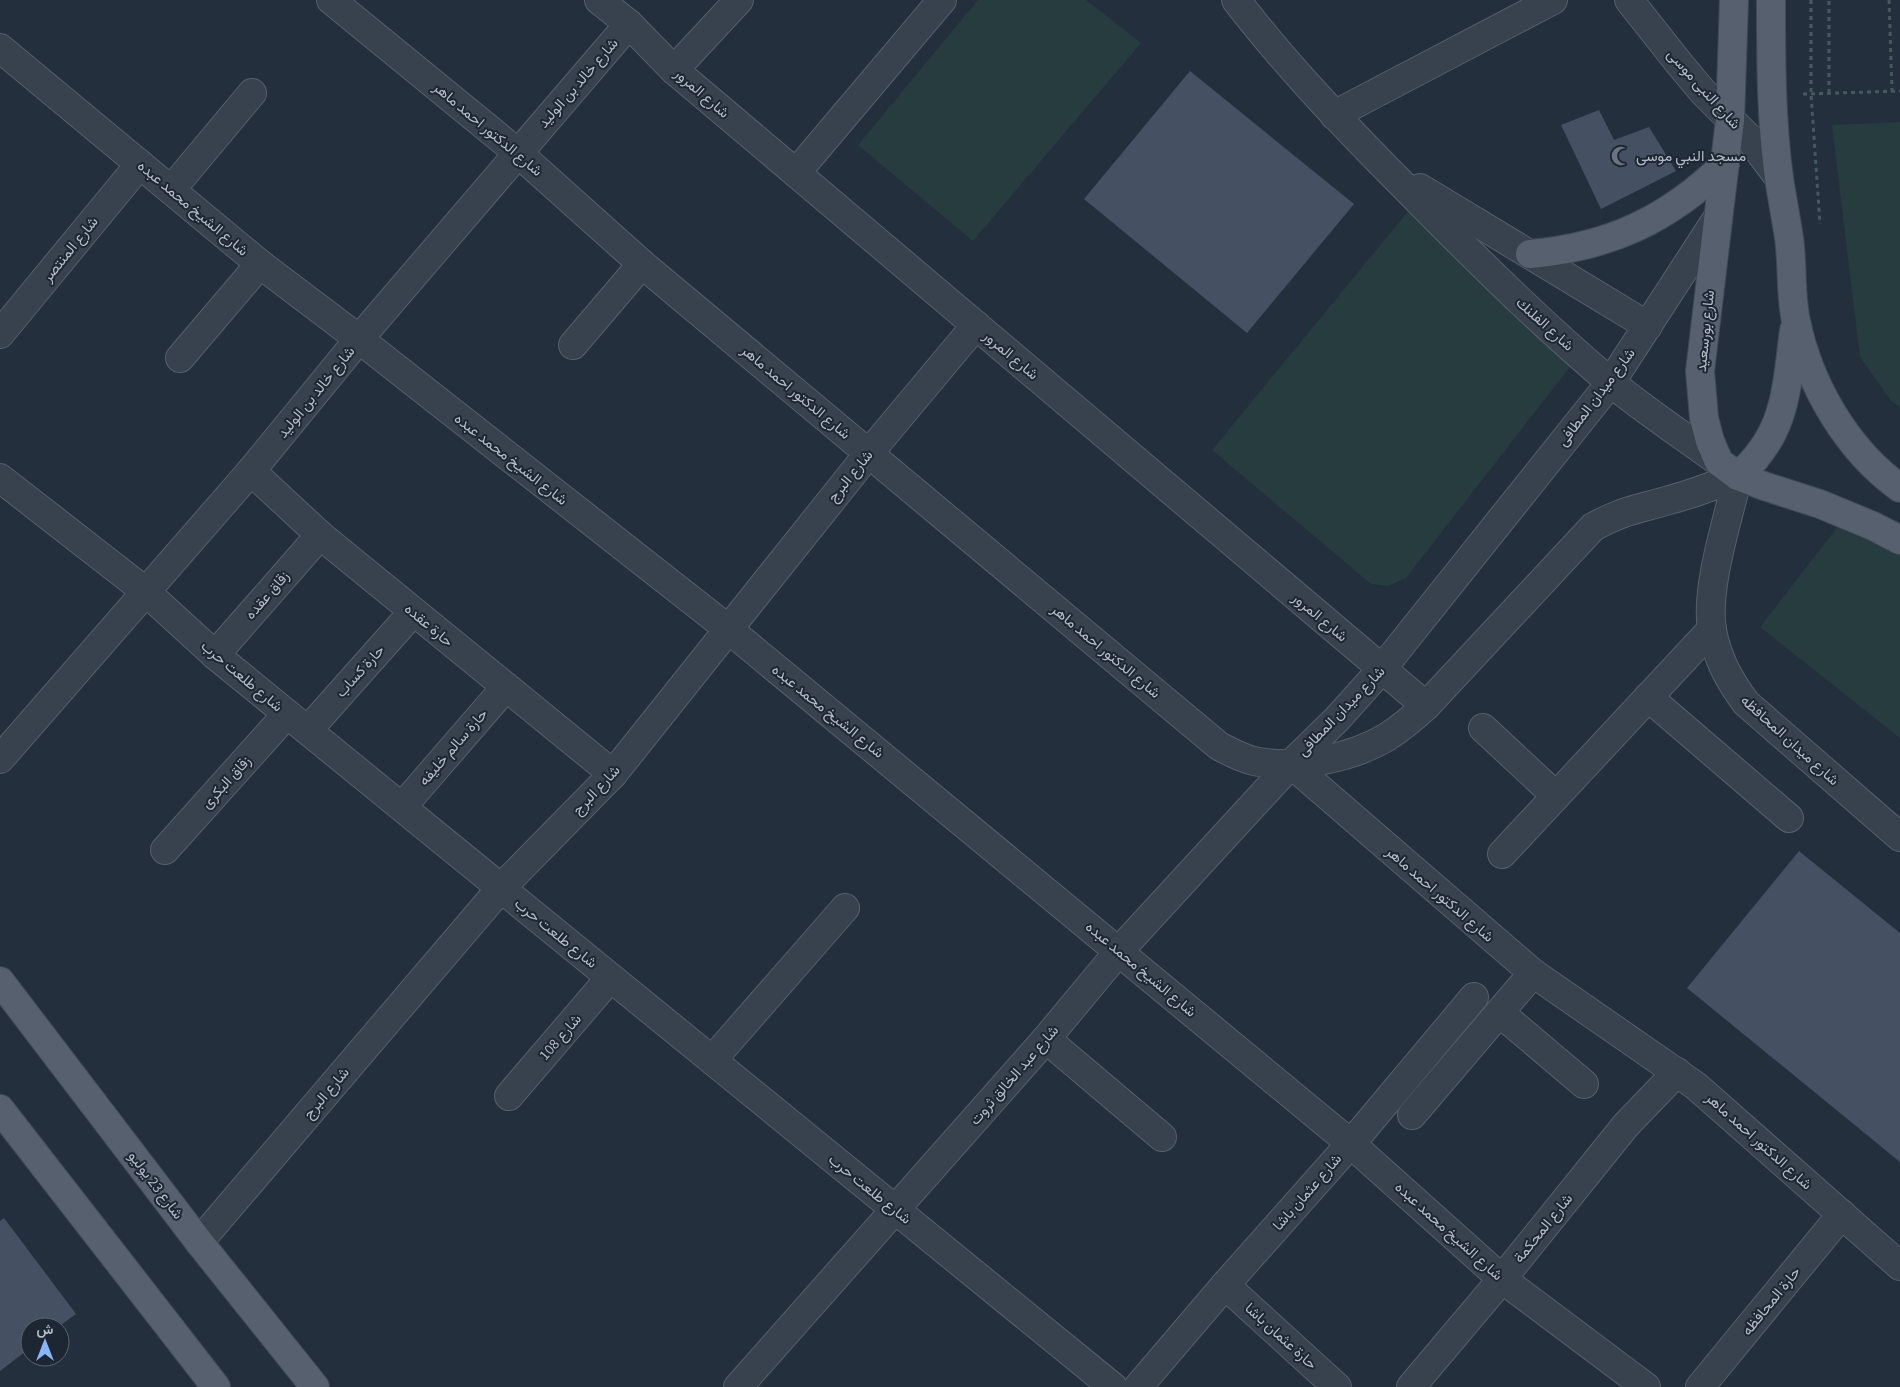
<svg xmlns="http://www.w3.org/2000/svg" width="1900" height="1387" font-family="'Source Sans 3',Vazirmatn,sans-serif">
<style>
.green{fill:#263c3f}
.building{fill:#455162}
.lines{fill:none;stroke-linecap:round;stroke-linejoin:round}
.minor-casing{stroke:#565f6c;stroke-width:30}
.major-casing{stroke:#414a57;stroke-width:30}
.path{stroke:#44595c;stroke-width:3;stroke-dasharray:4 4;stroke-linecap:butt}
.minor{stroke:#38414e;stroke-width:28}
.major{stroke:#56606e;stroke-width:28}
.labels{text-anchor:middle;stroke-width:4;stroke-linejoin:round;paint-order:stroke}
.street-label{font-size:15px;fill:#b4bcc9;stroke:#1d2633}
.poi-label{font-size:15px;fill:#b4bcc9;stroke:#1d2633;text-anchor:start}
</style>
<rect width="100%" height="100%" fill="#242f3e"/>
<g class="green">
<path d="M978 0H1086L1141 43 973 241 858 145Z"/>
<path d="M1900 122V407L1892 402 1860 357 1832 125Z"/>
<path d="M1410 209 1573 363 1406 578 1388 586 1371 584 1212 450Z"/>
<path d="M1853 507 1900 531V738L1760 627Z"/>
</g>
<g class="building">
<path d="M1190 71 1354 204 1247 333 1084 199Z"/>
<path d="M1599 110 1614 140 1649 127 1676 171 1601 209 1561 125Z"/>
<path d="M1799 851 1900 933V1162L1687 988Z"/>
<path d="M4 1218 76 1314 58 1327H30V1348L0 1371V1221Z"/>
</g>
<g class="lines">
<defs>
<g id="minor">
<path d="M331 0 518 153 642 264 1219 746C1230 752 1241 758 1254 761 1294 770 1352 758 1387 737 1401 728 1414 717 1426 706L1593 527C1621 511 1639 509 1669 500 1693 494 1716 485 1738 476"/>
<path d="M599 0 629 24 674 70 796 173 1426 706"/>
<path d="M1236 0C1283 61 1334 115 1387 169 1459 242 1531 315 1609 381 1644 410 1682 435 1719 462"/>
<path d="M1629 0 1678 62 1703 92 1750 139 1779 178"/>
<path d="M0 48 260 264 359 339 727 628 1350 1143 1502 1279 1646 1387"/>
<path d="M674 70 739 0"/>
<path d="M1334 115 1553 0"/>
<path d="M796 173 942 0"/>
<path d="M1420 188 1648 326"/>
<path d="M171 190 252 93"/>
<path d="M0 334 140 164"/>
<path d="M573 345 642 264"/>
<path d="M180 358 260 264"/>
<path d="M251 471 320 535 613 774"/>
<path d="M1738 476C1728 519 1705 588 1712 630 1717 658 1729 680 1746 703L1900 837"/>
<path d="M0 478 145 591 215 655 1113 1387"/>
<path d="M215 655 320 535"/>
<path d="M1648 697 1789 818"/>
<path d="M1483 728 1556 796"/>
<path d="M308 730 413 612"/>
<path d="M0 759 251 471 359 339 629 24"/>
<path d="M1291 764 1533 973 1696 1086 1900 1266"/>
<path d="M402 807 505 688"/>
<path d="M165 850 287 714"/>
<path d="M1502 854 1712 629"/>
<path d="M1500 1013 1584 1084"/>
<path d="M1046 1039 1162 1137"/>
<path d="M713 1061 720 1051 845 908"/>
<path d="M509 1096 610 978"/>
<path d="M1412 1115 1533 973"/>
<path d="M199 1242 501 888 613 774 869 453 976 325"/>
<path d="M1225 1285 1337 1387"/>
<path d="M738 1387 1046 1039 1119 951 1291 764 1337 719 1381 670 1611 382 1718 217"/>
<path d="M1138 1387 1225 1285 1360 1133 1474 997"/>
<path d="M1411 1387 1502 1279 1626 1125 1677 1072"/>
<path d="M1700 1387 1842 1214"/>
</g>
<g id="major">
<path d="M1734 0 1730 120 1700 371 1704 418 1710 441 1719 462 1738 476 1764 486 1820 504 1873 526 1900 540"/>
<path d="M1771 0C1771 59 1771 120 1779 178 1782 198 1786 218 1789 238 1793 265 1790 294 1796 321 1809 385 1847 450 1900 488"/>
<path d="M1530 254C1609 247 1668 220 1725 164"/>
<path d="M1738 476C1787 433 1786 390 1794 330"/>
<path d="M0 981 199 1242 315 1387"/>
<path d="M0 1109 216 1387"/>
</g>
</defs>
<use href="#minor" class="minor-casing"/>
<use href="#major" class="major-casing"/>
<g class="path">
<path d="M1811 0V94L1820 224"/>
<path d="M1889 0 1892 91"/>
<path d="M1829 93V0"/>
<path d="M1803 94 1900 91"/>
</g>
<use href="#minor" class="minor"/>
<use href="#major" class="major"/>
</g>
<defs>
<symbol id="mosque-bare" viewBox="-9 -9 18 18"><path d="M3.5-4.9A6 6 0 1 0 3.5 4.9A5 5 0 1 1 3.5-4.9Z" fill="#6b7280" stroke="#1d2633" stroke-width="2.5" paint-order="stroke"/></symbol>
</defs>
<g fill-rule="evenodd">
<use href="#mosque-bare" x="1607" y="142" width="28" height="28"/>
</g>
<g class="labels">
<g class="street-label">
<text transform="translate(578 83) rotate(-49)" y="5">شارع خالد بن الوليد</text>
<text transform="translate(1704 89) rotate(48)" y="5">شارع النبى موسى</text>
<text transform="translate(702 93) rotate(41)" y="5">شارع المرور</text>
<text transform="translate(488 129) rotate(40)" y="5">شارع الدكتور احمد ماهر</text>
<text transform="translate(193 208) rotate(40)" y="5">شارع الشيخ محمد عبده</text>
<text transform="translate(70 249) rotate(-51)" y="5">شارع المنتصر</text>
<text transform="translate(1545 324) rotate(42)" y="5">شارع الفلنك</text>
<text transform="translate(1705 331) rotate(-84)" y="5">شارع بورسعيد</text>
<text transform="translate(1011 355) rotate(40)" y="5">شارع المرور</text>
<text transform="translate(316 392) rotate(-51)" y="5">شارع خالد بن الوليد</text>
<text transform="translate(796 392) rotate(40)" y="5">شارع الدكتور احمد ماهر</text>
<text transform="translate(1596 397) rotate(-53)" y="5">شارع ميدان المطافى</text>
<text transform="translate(511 459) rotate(38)" y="5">شارع الشيخ محمد عبده</text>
<text transform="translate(850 476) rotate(-51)" y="5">شارع البرج</text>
<text transform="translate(267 595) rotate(-49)" y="5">زقاق عقده</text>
<text transform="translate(1320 617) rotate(40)" y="5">شارع المرور</text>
<text transform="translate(429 625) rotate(40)" y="5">حارة عقده</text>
<text transform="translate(1106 651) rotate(40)" y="5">شارع الدكتور احمد ماهر</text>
<text transform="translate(360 671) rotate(-48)" y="5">حارة كساب</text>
<text transform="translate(242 676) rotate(40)" y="5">شارع طلعت حرب</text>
<text transform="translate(828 711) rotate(39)" y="5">شارع الشيخ محمد عبده</text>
<text transform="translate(1341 711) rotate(-46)" y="5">شارع ميدان المطافى</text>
<text transform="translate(1790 740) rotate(42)" y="5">شارع ميدان المحافظه</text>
<text transform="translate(453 747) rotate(-49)" y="5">حارة سالم خليفه</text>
<text transform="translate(226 782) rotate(-48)" y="5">زقاق البكرى</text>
<text transform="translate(596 790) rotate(-47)" y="5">شارع البرج</text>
<text transform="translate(1440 894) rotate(41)" y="5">شارع الدكتور احمد ماهر</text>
<text transform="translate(556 933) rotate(39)" y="5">شارع طلعت حرب</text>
<text transform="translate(1141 969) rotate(40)" y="5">شارع الشيخ محمد عبده</text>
<text transform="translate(560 1037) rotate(-49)" y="5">شارع 108</text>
<text transform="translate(1014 1075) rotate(-49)" y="5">شارع عبد الخالق ثروت</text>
<text transform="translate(326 1093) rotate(-50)" y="5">شارع البرج</text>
<text transform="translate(1759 1141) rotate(42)" y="5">شارع الدكتور احمد ماهر</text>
<text transform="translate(156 1185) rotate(53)" y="5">شارع 23 يوليو</text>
<text transform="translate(870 1189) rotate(39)" y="5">شارع طلعت حرب</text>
<text transform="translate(1307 1192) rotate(-49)" y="5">شارع عثمان باشا</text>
<text transform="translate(1543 1228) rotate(-51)" y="5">شارع المحكمة</text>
<text transform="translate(1449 1231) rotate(42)" y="5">شارع الشيخ محمد عبده</text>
<text transform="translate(1771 1301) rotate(-51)" y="5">حارة المحافظه</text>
<text transform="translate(1281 1336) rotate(42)" y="5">حارة عثمان باشا</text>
</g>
<g class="poi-label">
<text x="1636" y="161">مسجد النبي موسى</text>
</g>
</g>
<g transform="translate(45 1342)"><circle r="24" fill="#1d2633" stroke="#59626f"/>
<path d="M0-4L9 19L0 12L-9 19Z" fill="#8ab4f8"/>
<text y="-8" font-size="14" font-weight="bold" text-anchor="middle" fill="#b4bcc9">ش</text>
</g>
</svg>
